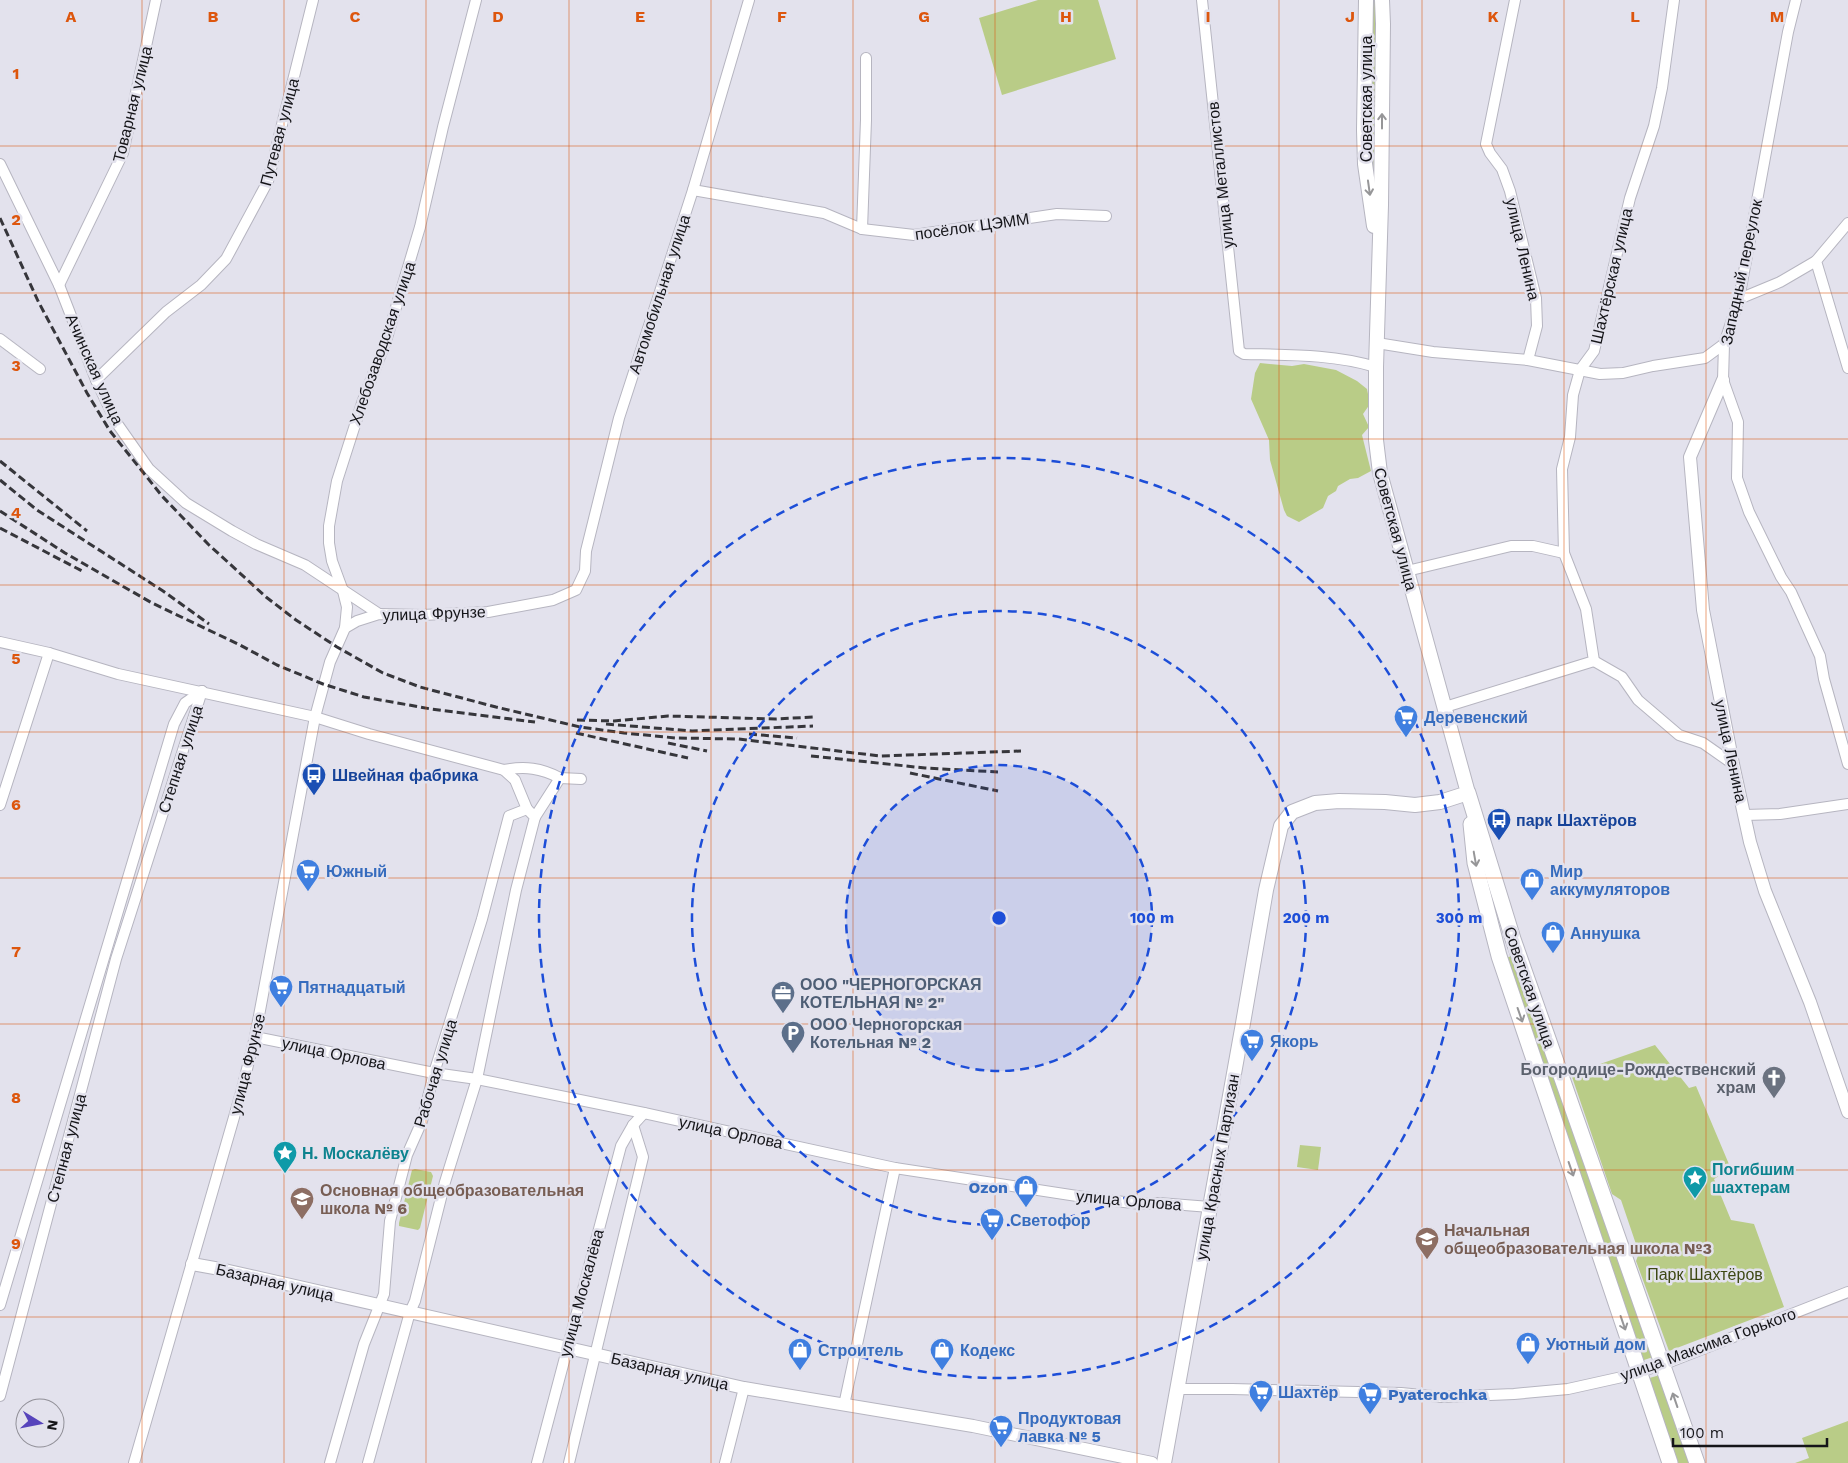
<svg xmlns="http://www.w3.org/2000/svg" width="1848" height="1463" font-family="'Work Sans',sans-serif">
<style>
.green{fill:#b9cc87}
.lines{fill:none;stroke-linecap:round;stroke-linejoin:round}
.minor-casing{stroke:#b6b5c0;stroke-width:12}
.tertiary-casing{stroke:#b6b5c0;stroke-width:14}
.secondary-casing{stroke:#b6b5c0;stroke-width:16}
.primary-casing{stroke:#b6b5c0;stroke-width:17}
.minor{stroke:#fff;stroke-width:10}
.tertiary{stroke:#fff;stroke-width:12}
.secondary{stroke:#fff;stroke-width:14}
.primary{stroke:#fff;stroke-width:15}
.rail{stroke:#36363b;stroke-width:3;stroke-dasharray:8 4;stroke-linecap:butt}
.oneway{stroke:#969698}
.grid{fill:none;stroke:#dd560d;stroke-width:1;stroke-opacity:0.55}
.ring{fill:none;stroke:#1d4ed8;stroke-width:2.5;stroke-dasharray:9 6}
.labels{text-anchor:middle;stroke-width:5;stroke-linejoin:round;paint-order:stroke}
.street-label{font-size:16px;fill:#151519;stroke:#e3e2ed}
.shop-label{font-size:16px;font-weight:bold;fill:#366cbe;stroke:#e3e2ed;text-anchor:start}
.transit-label{font-size:16px;font-weight:bold;fill:#164399;stroke:#e3e2ed;text-anchor:start}
.service-label{font-size:16px;font-weight:bold;fill:#4e5e75;stroke:#e3e2ed;text-anchor:start}
.worship-label{font-size:16px;font-weight:bold;fill:#5b616d;stroke:#e3e2ed;text-anchor:end}
.culture-label{font-size:16px;font-weight:bold;fill:#0d838f;stroke:#e3e2ed;text-anchor:start}
.education-label{font-size:16px;font-weight:bold;fill:#785e54;stroke:#e3e2ed;text-anchor:start}
.park-label{font-size:16px;fill:#3d4814;stroke:#e3e2ed}
.grid-label{font-size:16px;text-anchor:middle;font-weight:bold;fill:#dd560d;stroke:#e3e2ed;stroke-width:5;stroke-linejoin:round;paint-order:stroke}
.centre{fill:#1d4ed8;stroke:#e3e2ed;stroke-width:2.5}
.ring-label{font-size:15px;text-anchor:middle;font-weight:bold;fill:#1d4ed8;stroke:#e3e2ed;stroke-width:5;stroke-linejoin:round;paint-order:stroke}
</style>
<rect width="100%" height="100%" fill="#e3e2ed"/>
<g class="green">
<path d="M1038 0H1098L1116 59 1002 95 979 18Z"/>
<path d="M1372 0H1376V97L1373 174C1369 116 1373 58 1372 0Z"/>
<path d="M1260 363 1292 366 1304 364 1336 370 1357 381 1367 389 1370 404 1363 414 1369 427 1362 435 1371 471 1358 478 1350 479 1338 486 1336 491 1328 496 1323 508 1299 522 1287 516 1284 510 1270 460 1269 440 1251 399 1255 373Z"/>
<path d="M1512 956 1653 1357 1641 1361 1505 958Z"/>
<path d="M1655 1045 1689 1088 1696 1086 1731 1169 1714 1179 1731 1220 1754 1224 1784 1307 1669 1351 1636 1261 1639 1253 1621 1200 1612 1194 1571 1074Z"/>
<path d="M1300 1145 1321 1147 1318 1170 1297 1167Z"/>
<path d="M415 1169 431 1172 433 1176 420 1228 418 1230 399 1226V1223L412 1170Z"/>
<path d="M1660 1375 1690 1463H1675L1646 1379Z"/>
<path d="M1848 1421V1463H1795L1809 1458 1802 1438Z"/>
</g>
<g class="lines">
<defs>
<g id="minor">
<path d="M1202 0 1239 351 1244 354C1288 355 1334 354 1376 367"/>
<path d="M1515 0 1486 144 1490 153 1502 169 1510 191 1536 298 1537 326 1528 360"/>
<path d="M1796 0 1788 32 1739 299 1724 344 1723 380 1738 422 1737 478 1749 512 1781 577 1791 592 1820 656 1824 679 1848 764"/>
<path d="M0 164 59 285 96 380 116 422 149 469 186 503 232 531 256 544 305 565 379 614"/>
<path d="M693 190 824 213 862 229 914 235 1057 214 1106 216"/>
<path d="M1848 223 1816 261 1848 368"/>
<path d="M862 229 866 120V58"/>
<path d="M59 285 123 153 156 0"/>
<path d="M1739 299 1780 282 1816 261"/>
<path d="M0 339 40 369"/>
<path d="M1377 343 1433 352 1528 360 1600 374 1623 373 1653 366 1705 358 1724 344"/>
<path d="M96 380 166 312 201 285 226 259 268 181 313 0"/>
<path d="M1407 571 1511 546H1533L1564 553"/>
<path d="M345 628 347 607 343 591 332 561 329 543V526L337 481 362 403 386 341 420 227 443 127 476 0"/>
<path d="M0 642 49 653 118 674 315 717 369 734 504 770 515 780 527 809 509 816 482 919 434 1073 422 1121 407 1155 390 1221 384 1294 364 1344 330 1463"/>
<path d="M1594 661 1622 677 1638 700 1679 735 1703 743 1733 764"/>
<path d="M1445 707 1594 661 1586 609 1564 553 1562 469 1570 437 1573 395 1580 370 1594 351 1630 198 1654 126 1662 88 1674 0"/>
<path d="M504 770C525 766 541 768 560 778L535 817"/>
<path d="M560 778 581 779"/>
<path d="M0 805 49 653"/>
<path d="M1745 815 1780 814 1848 804"/>
<path d="M255 1037 434 1073 477 1079 644 1113 895 1168 1090 1198 1141 1204 1159 1203 1210 1207"/>
<path d="M0 1305 174 724 185 703 202 691"/>
<path d="M1177 1389H1232L1401 1393 1442 1397 1514 1394 1568 1389 1622 1377 1662 1365 1848 1292"/>
<path d="M0 1396 116 959 202 691"/>
<path d="M844 1405 895 1168"/>
<path d="M134 1463 241 1093 255 1037 315 717 330 662 345 628 357 621 379 614 422 615 488 612 553 600 576 590 585 571 586 551 619 418 693 190 749 0"/>
<path d="M368 1463 410 1312 415 1301 445 1182 477 1079 516 890 535 817 527 809"/>
<path d="M537 1463 621 1146 633 1125 644 1113"/>
<path d="M569 1463 643 1157 633 1125"/>
<path d="M725 1463 744 1388"/>
</g>
<g id="tertiary">
<path d="M1723 380 1690 457 1703 610 1733 764 1750 842 1765 891 1810 1002 1848 1112"/>
<path d="M192 1264 220 1269 744 1388 973 1426 1152 1463"/>
</g>
<g id="secondary">
<path d="M1366 0 1364 130 1365 164 1374 226"/>
<path d="M1164 1463 1242 1029 1266 890 1281 826 1292 812 1315 803 1339 801 1385 802 1415 805 1440 802 1468 793 1380 473 1376 440V367L1381 205 1383 24 1382 0"/>
</g>
<g id="primary">
<path d="M1468 793 1513 939 1697 1463"/>
<path d="M1471 824 1475 863 1499 956 1670 1463"/>
</g>
</defs>
<use href="#minor" class="minor-casing"/>
<use href="#tertiary" class="tertiary-casing"/>
<use href="#secondary" class="secondary-casing"/>
<use href="#primary" class="primary-casing"/>
<use href="#minor" class="minor"/>
<use href="#tertiary" class="tertiary"/>
<use href="#secondary" class="secondary"/>
<use href="#primary" class="primary"/>
<g class="rail">
<path d="M0 218 38 301 87 393 110 431 162 496 208 544 266 597 296 620 337 647 383 673 420 687 496 707 580 727 624 733 676 738 738 739 880 756 1021 751"/>
<path d="M0 461 87 531"/>
<path d="M0 480 37 510 163 591 209 624"/>
<path d="M0 511 65 553 152 603 240 645 277 665 323 684 364 697 431 709 535 722"/>
<path d="M0 528 84 572"/>
<path d="M577 720 614 721 668 716 775 719 813 717"/>
<path d="M606 724 692 731 813 726"/>
<path d="M576 733 688 758"/>
<path d="M749 734 797 738"/>
<path d="M668 743 707 751"/>
<path d="M811 756 925 768 998 772"/>
<path d="M910 773 998 791"/>
</g>
</g>
<defs><path id="oneway-shaft" d="M-6 0H5M1.5-3L5.5 0L1.5 3" fill="none" stroke-width="1.6" stroke-linecap="round" stroke-linejoin="round" transform="scale(1.25)"/></defs>
<g class="oneway">
<use href="#oneway-shaft" transform="translate(1382 121) rotate(-90)"/>
<use href="#oneway-shaft" transform="translate(1369 188) rotate(82)"/>
<use href="#oneway-shaft" transform="translate(1475 859) rotate(80)"/>
<use href="#oneway-shaft" transform="translate(1520 1015) rotate(71)"/>
<use href="#oneway-shaft" transform="translate(1571 1169) rotate(71)"/>
<use href="#oneway-shaft" transform="translate(1623 1323) rotate(71)"/>
<use href="#oneway-shaft" transform="translate(1675 1400) rotate(-109)"/>
</g>
<path class="grid" d="M142 0V1463M284 0V1463M426 0V1463M569 0V1463M711 0V1463M853 0V1463M995 0V1463M1137 0V1463M1279 0V1463M1422 0V1463M1564 0V1463M1706 0V1463M0 146H1848M0 293H1848M0 439H1848M0 585H1848M0 732H1848M0 878H1848M0 1024H1848M0 1170H1848M0 1317H1848"/>
<circle cx="999" cy="918" r="153" fill="#1d4ed8" fill-opacity=".12"/>
<g class="ring">
<circle cx="999" cy="918" r="153"/>
<circle cx="999" cy="918" r="307"/>
<circle cx="999" cy="918" r="460"/>
</g>
<defs>
<symbol id="supermarket-pin" viewBox="-11 -11 22 30"><path d="M0 17L-7.5 6A9.5 9.5 0 1 1 7.5 6Z" fill="#3f7fe0" stroke="#e3e2ed"/><path d="M-6-5.5h2.5l.6 2H6L4.5 2H-2.5L-4.4-4H-6ZM-1.5 3.2a1.3 1.3 0 1 0 .1 0ZM3 3.2a1.3 1.3 0 1 0 .1 0Z" fill="#fff"/></symbol>
<symbol id="bus-pin" viewBox="-11 -11 22 30"><path d="M0 17L-7.5 6A9.5 9.5 0 1 1 7.5 6Z" fill="#1a4fb4" stroke="#e3e2ed"/><path d="M-5-6H5V4H4V6H2V4H-2V6H-4V4H-5ZM-3.5-4V0h7V-4ZM-3.5 1.2v1.5H-2V1.2ZM2 1.2v1.5H3.5V1.2Z" fill="#fff"/></symbol>
<symbol id="shop-pin" viewBox="-11 -11 22 30"><path d="M0 17L-7.5 6A9.5 9.5 0 1 1 7.5 6Z" fill="#3f7fe0" stroke="#e3e2ed"/><path d="M-5-2.5h2.3a2.7 3.5 0 0 1 5.4 0H5L5.5 6h-11ZM-1.5-2.5h3a1.5 2.3 0 0 0-3 0Z" fill="#fff"/></symbol>
<symbol id="office-pin" viewBox="-11 -11 22 30"><path d="M0 17L-7.5 6A9.5 9.5 0 1 1 7.5 6Z" fill="#5c6f8a" stroke="#e3e2ed"/><path d="M-6-3h4V-5.5h4V-3h4V5H-6ZM-1-4.5V-3h2v-1.5ZM-6 0V1H6V0Z" fill="#fff"/></symbol>
<symbol id="parking-pin" viewBox="-11 -11 22 30"><path d="M0 17L-7.5 6A9.5 9.5 0 1 1 7.5 6Z" fill="#5c6f8a" stroke="#e3e2ed"/><path d="M-3.5-5.5H1a3.5 3.5 0 0 1 0 7H-1V5.5H-3.5ZM-1-3.4V-.6H.8a1.4 1.4 0 0 0 0-2.8Z" fill="#fff"/></symbol>
<symbol id="church-pin" viewBox="-11 -11 22 30"><path d="M0 17L-7.5 6A9.5 9.5 0 1 1 7.5 6Z" fill="#6b7280" stroke="#e3e2ed"/><path d="M-1.2-6h2.4v3.5h3.3v2.4h-3.3V6h-2.4V-.1h-3.3v-2.4h3.3Z" fill="#fff"/></symbol>
<symbol id="sight-pin" viewBox="-11 -11 22 30"><path d="M0 17L-7.5 6A9.5 9.5 0 1 1 7.5 6Z" fill="#0f9aa8" stroke="#e3e2ed"/><path d="M0-6L1.8-2.2L6-1.7L2.9 1.2L3.7 5.4L0 3.3L-3.7 5.4L-2.9 1.2L-6-1.7L-1.8-2.2Z" fill="#fff"/></symbol>
<symbol id="school-pin" viewBox="-11 -11 22 30"><path d="M0 17L-7.5 6A9.5 9.5 0 1 1 7.5 6Z" fill="#8d6e63" stroke="#e3e2ed"/><path d="M0-5L7-2L0 1L-7-2ZM-4 1L0 2.5L4 1V4Q0 6-4 4Z" fill="#fff"/></symbol>
</defs>
<g fill-rule="evenodd">
<use href="#supermarket-pin" x="1392" y="703" width="28" height="38"/>
<use href="#bus-pin" x="300" y="761" width="28" height="38"/>
<use href="#bus-pin" x="1485" y="806" width="28" height="38"/>
<use href="#supermarket-pin" x="294" y="857" width="28" height="38"/>
<use href="#shop-pin" x="1518" y="866" width="28" height="38"/>
<use href="#shop-pin" x="1539" y="919" width="28" height="38"/>
<use href="#supermarket-pin" x="267" y="973" width="28" height="38"/>
<use href="#office-pin" x="769" y="979" width="28" height="38"/>
<use href="#parking-pin" x="779" y="1019" width="28" height="38"/>
<use href="#supermarket-pin" x="1238" y="1027" width="28" height="38"/>
<use href="#church-pin" x="1760" y="1064" width="28" height="38"/>
<use href="#sight-pin" x="271" y="1139" width="28" height="38"/>
<use href="#sight-pin" x="1681" y="1164" width="28" height="38"/>
<use href="#shop-pin" x="1012" y="1173" width="28" height="38"/>
<use href="#school-pin" x="288" y="1185" width="28" height="38"/>
<use href="#supermarket-pin" x="978" y="1206" width="28" height="38"/>
<use href="#school-pin" x="1413" y="1225" width="28" height="38"/>
<use href="#shop-pin" x="1514" y="1330" width="28" height="38"/>
<use href="#shop-pin" x="786" y="1336" width="28" height="38"/>
<use href="#shop-pin" x="928" y="1336" width="28" height="38"/>
<use href="#supermarket-pin" x="1247" y="1378" width="28" height="38"/>
<use href="#supermarket-pin" x="1356" y="1380" width="28" height="38"/>
<use href="#supermarket-pin" x="987" y="1413" width="28" height="38"/>
</g>
<g class="labels">
<g class="street-label">
<text transform="translate(1366 99) rotate(-90)" y="6">Советская улица</text>
<text transform="translate(132 104) rotate(-76)" y="6">Товарная улица</text>
<text transform="translate(279 132) rotate(-75)" y="6">Путевая улица</text>
<text transform="translate(1220 175) rotate(-96)" y="6">улица Металлистов</text>
<text transform="translate(972 226) rotate(-8)" y="6">посёлок ЦЭММ</text>
<text transform="translate(1523 249) rotate(77)" y="6">улица Ленина</text>
<text transform="translate(1741 272) rotate(-78)" y="6">Западный переулок</text>
<text transform="translate(1611 276) rotate(-77)" y="6">Шахтёрская улица</text>
<text transform="translate(659 294) rotate(-72)" y="6">Автомобильная улица</text>
<text transform="translate(382 343) rotate(-71)" y="6">Хлебозаводская улица</text>
<text transform="translate(95 369) rotate(66)" y="6">Ачинская улица</text>
<text transform="translate(1396 529) rotate(75)" y="6">Советская улица</text>
<text transform="translate(434 613) rotate(-2)" y="6">улица Фрунзе</text>
<text transform="translate(1731 751) rotate(78)" y="6">улица Ленина</text>
<text transform="translate(180 759) rotate(-72)" y="6">Степная улица</text>
<text transform="translate(1530 987) rotate(71)" y="6">Советская улица</text>
<text transform="translate(334 1053) rotate(12)" y="6">улица Орлова</text>
<text transform="translate(247 1064) rotate(-76)" y="6">улица Фрунзе</text>
<text transform="translate(435 1073) rotate(-73)" y="6">Рабочая улица</text>
<text transform="translate(731 1132) rotate(12)" y="6">улица Орлова</text>
<text transform="translate(66 1148) rotate(-75)" y="6">Степная улица</text>
<text transform="translate(1217 1167) rotate(-80)" y="6">улица Красных Партизан</text>
<text transform="translate(1129 1200) rotate(5)" y="6">улица Орлова</text>
<text transform="translate(275 1282) rotate(13)" y="6">Базарная улица</text>
<text transform="translate(581 1293) rotate(-75)" y="6">улица Москалёва</text>
<text transform="translate(1708 1344) rotate(-20)" y="6">улица Максима Горького</text>
<text transform="translate(670 1371) rotate(13)" y="6">Базарная улица</text>
</g>
<g class="shop-label">
<text x="1424" y="723">Деревенский</text>
<text x="326" y="877">Южный</text>
<text x="1550" y="877">Мир<tspan x="1550" dy="18">аккумуляторов</tspan></text>
<text x="1570" y="939">Аннушка</text>
<text x="298" y="993">Пятнадцатый</text>
<text x="1270" y="1047">Якорь</text>
<text x="1008" y="1193" text-anchor="end">Ozon</text>
<text x="1010" y="1226">Светофор</text>
<text x="1546" y="1350">Уютный дом</text>
<text x="818" y="1356">Строитель</text>
<text x="960" y="1356">Кодекс</text>
<text x="1278" y="1398">Шахтёр</text>
<text x="1388" y="1400">Pyaterochka</text>
<text x="1018" y="1424">Продуктовая<tspan x="1018" dy="18">лавка № 5</tspan></text>
</g>
<g class="transit-label">
<text x="332" y="781">Швейная фабрика</text>
<text x="1516" y="826">парк Шахтёров</text>
</g>
<g class="service-label">
<text x="800" y="990">ООО "ЧЕРНОГОРСКАЯ<tspan x="800" dy="18">КОТЕЛЬНАЯ № 2"</tspan></text>
<text x="810" y="1030">ООО Черногорская<tspan x="810" dy="18">Котельная № 2</tspan></text>
</g>
<g class="worship-label">
<text x="1756" y="1075">Богородице-Рождественский<tspan x="1756" dy="18">храм</tspan></text>
</g>
<g class="culture-label">
<text x="302" y="1159">Н. Москалёву</text>
<text x="1712" y="1175">Погибшим<tspan x="1712" dy="18">шахтерам</tspan></text>
</g>
<g class="education-label">
<text x="320" y="1196">Основная общеобразовательная<tspan x="320" dy="18">школа № 6</tspan></text>
<text x="1444" y="1236">Начальная<tspan x="1444" dy="18">общеобразовательная школа №3</tspan></text>
</g>
<g class="park-label">
<text x="1705" y="1280">Парк Шахтёров</text>
</g>
</g>
<g class="grid-label">
<text x="71" y="22">A</text>
<text x="213" y="22">B</text>
<text x="355" y="22">C</text>
<text x="498" y="22">D</text>
<text x="640" y="22">E</text>
<text x="782" y="22">F</text>
<text x="924" y="22">G</text>
<text x="1066" y="22">H</text>
<text x="1208" y="22">I</text>
<text x="1350" y="22">J</text>
<text x="1493" y="22">K</text>
<text x="1635" y="22">L</text>
<text x="1777" y="22">M</text>
<text x="16" y="79">1</text>
<text x="16" y="225">2</text>
<text x="16" y="371">3</text>
<text x="16" y="518">4</text>
<text x="16" y="664">5</text>
<text x="16" y="810">6</text>
<text x="16" y="957">7</text>
<text x="16" y="1103">8</text>
<text x="16" y="1249">9</text>
</g>
<circle cx="999" cy="918" r="8" class="centre"/>
<g class="ring-label">
<text x="1152" y="923">100 m</text>
<text x="1306" y="923">200 m</text>
<text x="1459" y="923">300 m</text>
</g>
<g transform="translate(40 1423) rotate(100)"><circle r="24" fill="#e3e2ed" stroke="#919098"/>
<path d="M0-4L9 19L0 12L-9 19Z" fill="#5744bc"/>
<text y="-8" font-size="14" font-weight="bold" text-anchor="middle" fill="#151519">N</text>
</g>
<path d="M1673 1438v8h154v-8" fill="none" stroke="#151519" stroke-width="2.5"/>
<text x="1680" y="1438" font-size="15" fill="#151519" stroke="#e3e2ed" stroke-width="4" paint-order="stroke">100 m</text>
</svg>
